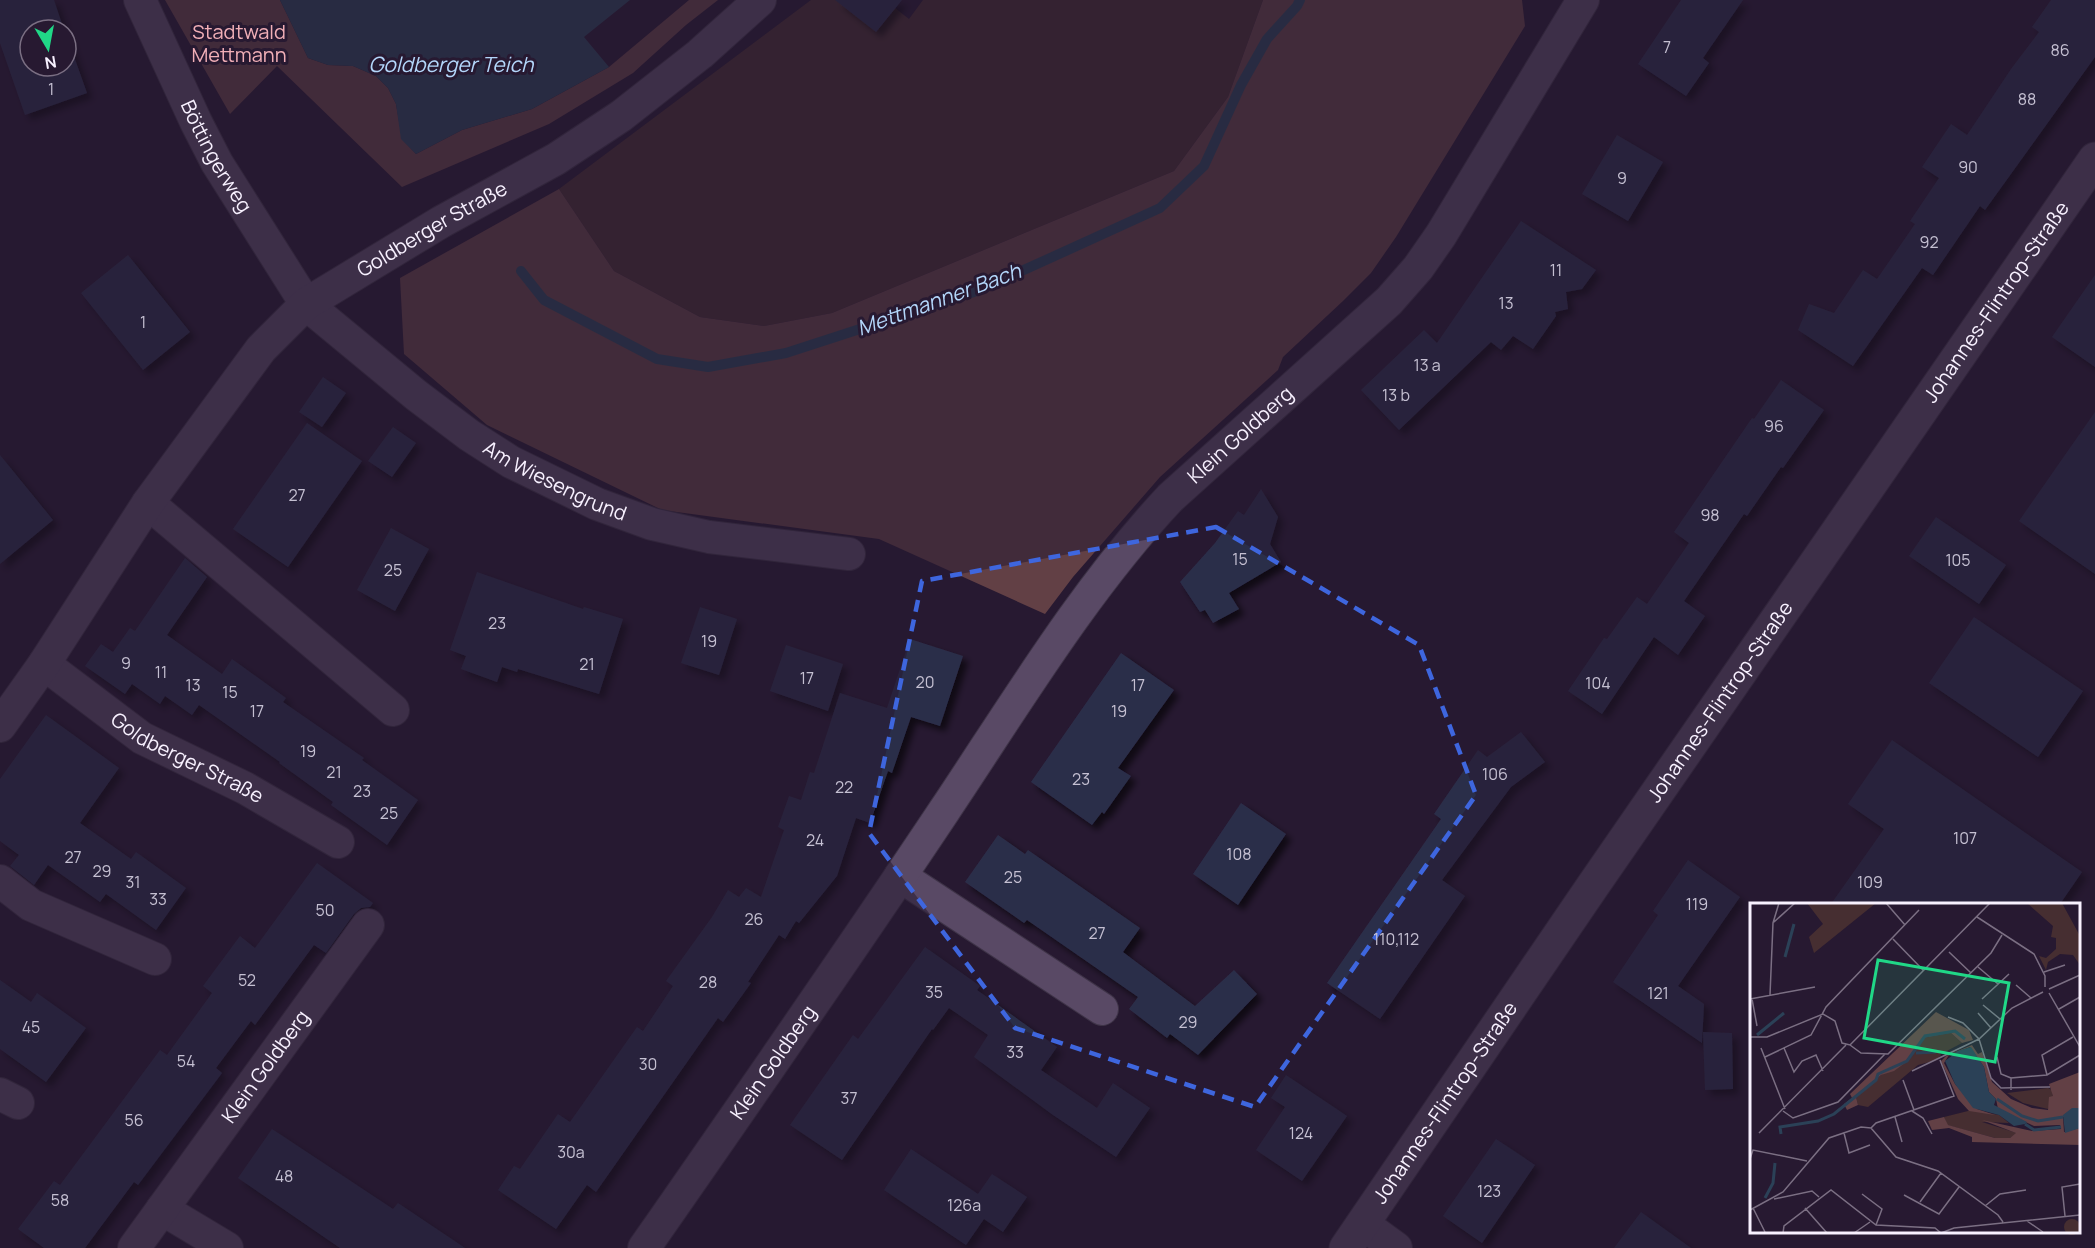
<svg xmlns="http://www.w3.org/2000/svg" width="2095" height="1248" font-family="Manrope,sans-serif">
<style>
.green{fill:#462e31}
.forest{fill:#624045}
.water{fill:#2b4157}
.lines{fill:none;stroke-linecap:round;stroke-linejoin:round}
.stream{stroke:#2b4157;stroke-width:10}
.building{fill:#2c2e49;filter:url(#shadow)}
.street-casing{stroke:#3e3347;stroke-width:34}
.secondary-casing{stroke:#3e3347;stroke-width:35}
.street{stroke:#594965;stroke-width:32}
.secondary{stroke:#594965;stroke-width:33}
.marked{fill:none;stroke:#3e66de;stroke-width:4.5;stroke-dasharray:12 8;stroke-linejoin:round}
.labels{text-anchor:middle;stroke-width:6;stroke-linejoin:round;paint-order:stroke}
.number-label{font-size:16px;fill:#c5c0d2}
.park-label{font-size:20px;fill:#f1afb7;stroke:#271931}
.street-label{font-size:20px;fill:#f8f1ff;stroke:#271931}
.water-label{font-size:21px;font-style:italic;fill:#b3d6fa;stroke:#271931}
.inset-river{fill:none;stroke:#2b4157;stroke-width:3}
.inset-road{fill:none;stroke:#7b6f83;stroke-width:1.5}
.view{fill:#20d887;fill-opacity:0.15;stroke:#20d887;stroke-width:3}
.inset-edge{fill:none;stroke:#f8f1ff;stroke-width:3}
</style>
<defs>
<filter id="shadow"><feDropShadow dx="5.5" dy="5.5" stdDeviation="3" flood-color="#0009"/></filter>
</defs>
<rect width="100%" height="100%" fill="#271931"/>
<path class="green" d="M811 0H835L895 8 909 19 923 0H1263L1228 97 1174 171 832 313 764 326 700 317 614 271 559 189Z"/>
<g class="forest">
<path d="M165 0H280L308 58 328 65 353 66 376 76 388 88 396 104 402 139 416 154 462 130 532 109 609 67 689 0H718L686 25 633 73 549 124 402 187 277 66 230 114Z"/>
<path d="M1263 0H1522L1525 26 1396 237 1371 273 1343 301 1283 357 1278 370 1160 477 1073 577 1045 614 879 539 662 510 487 425 404 354 400 278 559 189 614 271 700 317 764 326 832 313 1174 171 1228 97Z"/>
</g>
<path class="water" d="M280 0H630L584 37 609 67 532 109 462 130 416 154 401 139 396 104 388 88 376 76 353 66 328 65 308 58Z"/>
<g class="lines">
<path class="stream" d="M521 271 544 300 657 359 708 367 786 353 980 290 1160 208 1204 166 1241 85 1267 39 1297 6 1300 0"/>
</g>
<g class="building">
<path d="M0 0H54L64 30H30V66H66V34L87 93 25 115 0 43Z"/>
<path d="M835 0H902L876 32Z"/>
<path d="M1681 0H1743L1703 58 1709 63 1686 96 1638 64Z"/>
<path d="M2051 0H2095V57L1985 210 1980 206 1933 275 1922 268 1853 366 1798 330 1809 304 1834 313 1863 270 1877 279 1915 224 1910 221 1939 178 1922 167 1951 124 1967 135 2011 69 2039 32 2032 27Z"/>
<path d="M1617 135 1663 162 1628 221 1582 194Z"/>
<path d="M1521 221 1596 270 1582 289 1566 292 1568 309 1555 312 1556 316 1533 349 1513 336 1501 350 1491 342 1399 430 1361 390 1424 330 1437 343Z"/>
<path d="M128 255 190 332 143 370 81 293Z"/>
<path d="M2095 275V367L2052 337Z"/>
<path d="M323 377 346 393 322 427 299 412Z"/>
<path d="M1781 380 1824 410 1783 468 1781 467 1747 516 1744 514 1684 601 1705 616 1678 655 1654 637 1602 714 1568 691 1604 638 1607 639 1637 597 1647 604 1689 543 1674 532 1752 418 1754 419Z"/>
<path d="M2095 412V574L2019 521Z"/>
<path d="M307 423 362 461 288 567 233 529Z"/>
<path d="M393 427 416 443 392 477 368 461Z"/>
<path d="M0 455 53 520 0 564Z"/>
<path d="M1261 489 1278 517 1270 544 1281 562 1229 593 1239 609 1213 623 1205 610 1200 612 1180 582 1215 543 1238 511 1244 515Z"/>
<path d="M1936 517 2006 565 1979 604 1909 556Z"/>
<path d="M391 528 429 549 395 611 357 590Z"/>
<path d="M185 558 207 577 167 635 222 674 232 659 286 698 283 702 364 758 362 760 418 800 387 845 331 805 333 802 279 763 280 762 199 705 192 715 165 696 160 704 132 684 125 694 85 666 101 644 113 652 130 628 135 631Z"/>
<path d="M477 572 583 609 584 607 623 619 599 694 518 669 517 672 502 667 497 682 461 669 466 656 450 650Z"/>
<path d="M700 607 737 619 719 675 681 663Z"/>
<path d="M1974 617 2083 691 2038 757 1929 683Z"/>
<path d="M910 639 963 656 940 726 911 717 892 773 888 771 870 823 856 818 837 876 799 923 796 921 785 939 779 935 748 982 751 983 723 1022 718 1018 596 1192 587 1185 556 1229 498 1190 514 1166 520 1169 558 1114 570 1122 637 1027 643 1031 673 986 666 981 712 917 728 890 739 897 746 888 761 897 784 830 778 827 789 796 801 800 810 772 814 773 840 693 887 708Z"/>
<path d="M786 645 843 664 828 711 770 691Z"/>
<path d="M1121 653 1174 690 1118 768 1131 776 1104 814 1102 812 1092 825 1031 782Z"/>
<path d="M46 715 119 768 80 823 131 859 136 852 186 888 156 930 106 894 100 902 48 865 34 885 10 866 19 855 0 841V779Z"/>
<path d="M1521 732 1545 762 1511 787 1442 880 1465 896 1380 1019 1327 983 1441 819 1434 814 1478 750 1487 757Z"/>
<path d="M1892 740 2082 872 2060 904H1831L1884 829 1848 804Z"/>
<path d="M1241 803 1286 834 1238 905 1193 874Z"/>
<path d="M998 835 1025 854 1028 850 1140 928 1123 952 1195 1006 1234 970 1257 994 1198 1055 1170 1034 1167 1038 1129 1009 1138 997 1027 920 1024 923 965 882Z"/>
<path d="M1688 860 1740 897 1678 986 1704 1004 1702 1043 1613 982 1658 915 1653 911Z"/>
<path d="M317 863 373 903 370 907 361 908 354 914 326 953 314 945 255 1025 251 1021 216 1068 222 1073 138 1185 134 1182 85 1248H44L18 1229 54 1181 60 1185 160 1050 167 1055 212 993 203 986 240 936 255 948Z"/>
<path d="M925 947 980 986 977 990 1057 1047 1041 1070 1097 1108 1113 1083 1150 1108 1116 1157 1053 1115 974 1057 988 1035 949 1008 933 1030 932 1029 842 1160 790 1125 853 1035 858 1039Z"/>
<path d="M0 980 31 1002 37 993 86 1028 46 1082 0 1049Z"/>
<path d="M1703 1032 1732 1033 1733 1089 1705 1090Z"/>
<path d="M1286 1075 1347 1116 1302 1181 1256 1150 1285 1107 1271 1098Z"/>
<path d="M272 1129 393 1209 398 1203 465 1248H340L238 1178Z"/>
<path d="M1496 1139 1535 1165 1482 1243 1443 1216Z"/>
<path d="M911 1149 978 1194 992 1174 1027 1197 1003 1232 984 1219 966 1245 884 1190Z"/>
<path d="M1641 1212 1691 1248H1614Z"/>
</g>
<g class="lines">
<defs>
<g id="street">
<path id="s1" d="M140 0 196 122 217 163 306 304 416 395 469 435 511 462 597 504 652 524 709 537 849 554"/>
<path d="M148 503 393 710"/>
<path id="s2" d="M44 664 142 738 245 788 338 842"/>
<path id="s3" d="M0 726 44 664 148 503 261 349 306 304 441 222 556 159 621 116 700 54 760 0"/>
<path d="M900 876 1102 1009"/>
<path d="M0 881 31 905 155 959"/>
<path d="M0 1094 18 1103"/>
<path d="M162 1209 227 1248"/>
<path d="M1363 1224 1396 1248"/>
<path id="s4" d="M134 1248 368 925"/>
<path id="s5" d="M644 1248C745 1103 846 958 944 811 1015 705 1083 591 1170 498L1389 301 1418 268 1441 235 1583 0"/>
</g>
<g id="secondary">
<path id="s6" d="M1346 1248 1592 887 2095 159"/>
</g>
</defs>
<use href="#street" class="street-casing"/>
<use href="#secondary" class="secondary-casing"/>
<use href="#street" class="street"/>
<use href="#secondary" class="secondary"/>
</g>
<path d="M0 0H2095V1248H0ZM1216 527 1419 645 1476 795 1255 1107 1015 1028 869 833 922 581Z" fill="#271931" fill-opacity=".55" fill-rule="evenodd"/>
<path class="marked" d="M1216 527 1419 645 1476 795 1255 1107 1015 1028 869 833 922 581Z"/>
<g class="labels">
<g class="number-label">
<text x="1667" y="53">7</text>
<text x="2060" y="56">86</text>
<text x="51" y="95">1</text>
<text x="2027" y="105">88</text>
<text x="1968" y="173">90</text>
<text x="1622" y="184">9</text>
<text x="1929" y="248">92</text>
<text x="1556" y="276">11</text>
<text x="1506" y="309">13</text>
<text x="143" y="328">1</text>
<text x="1427" y="371">13 a</text>
<text x="1396" y="401">13 b</text>
<text x="1774" y="432">96</text>
<text x="297" y="501">27</text>
<text x="1710" y="521">98</text>
<text x="1240" y="565">15</text>
<text x="1958" y="566">105</text>
<text x="393" y="576">25</text>
<text x="497" y="629">23</text>
<text x="709" y="647">19</text>
<text x="126" y="669">9</text>
<text x="587" y="670">21</text>
<text x="161" y="678">11</text>
<text x="807" y="684">17</text>
<text x="925" y="688">20</text>
<text x="1598" y="689">104</text>
<text x="193" y="691">13</text>
<text x="1138" y="691">17</text>
<text x="230" y="698">15</text>
<text x="257" y="717">17</text>
<text x="1119" y="717">19</text>
<text x="308" y="757">19</text>
<text x="334" y="778">21</text>
<text x="1495" y="780">106</text>
<text x="1081" y="785">23</text>
<text x="844" y="793">22</text>
<text x="362" y="797">23</text>
<text x="389" y="819">25</text>
<text x="1965" y="844">107</text>
<text x="815" y="846">24</text>
<text x="1239" y="860">108</text>
<text x="73" y="863">27</text>
<text x="102" y="877">29</text>
<text x="1013" y="883">25</text>
<text x="133" y="888">31</text>
<text x="1870" y="888">109</text>
<text x="158" y="905">33</text>
<text x="1697" y="910">119</text>
<text x="325" y="916">50</text>
<text x="754" y="925">26</text>
<text x="1097" y="939">27</text>
<text x="1396" y="945">110,112</text>
<text x="247" y="986">52</text>
<text x="708" y="988">28</text>
<text x="934" y="998">35</text>
<text x="1658" y="999">121</text>
<text x="1188" y="1028">29</text>
<text x="31" y="1033">45</text>
<text x="1015" y="1058">33</text>
<text x="186" y="1067">54</text>
<text x="648" y="1070">30</text>
<text x="849" y="1104">37</text>
<text x="134" y="1126">56</text>
<text x="1301" y="1139">124</text>
<text x="571" y="1158">30a</text>
<text x="284" y="1182">48</text>
<text x="1489" y="1197">123</text>
<text x="60" y="1206">58</text>
<text x="964" y="1211">126a</text>
</g>
<g class="park-label">
<text x="239" y="39">Stadtwald<tspan x="239" dy="23">Mettmann</tspan></text>
</g>
<g class="street-label">
<text dy="7" stroke="none"><textPath href="#s1" startOffset="174">Böttingerweg</textPath></text>
<text dy="7" stroke="none"><textPath href="#s3" startOffset="669">Goldberger Straße</textPath></text>
<text dy="7" stroke="none"><textPath href="#s6" startOffset="1148">Johannes-Flintrop-Straße</textPath></text>
<text dy="7" stroke="none"><textPath href="#s5" startOffset="1011">Klein Goldberg</textPath></text>
<text dy="7" stroke="none"><textPath href="#s1" startOffset="654">Am Wiesengrund</textPath></text>
<text dy="7" stroke="none"><textPath href="#s6" startOffset="662">Johannes-Flintrop-Straße</textPath></text>
<text dy="7" stroke="none"><textPath href="#s2" startOffset="172">Goldberger Straße</textPath></text>
<text dy="7" stroke="none"><textPath href="#s5" startOffset="226">Klein Goldberg</textPath></text>
<text dy="7" stroke="none"><textPath href="#s4" startOffset="224">Klein Goldberg</textPath></text>
<text dy="7" stroke="none"><textPath href="#s6" startOffset="176">Johannes-Flintrop-Straße</textPath></text>
</g>
<g class="water-label">
<text x="451" y="72">Goldberger Teich</text>
<text transform="translate(939 300) rotate(-20)" y="7">Mettmanner Bach</text>
</g>
</g>
<g transform="translate(1750 903)">
<rect width="330" height="330" fill="#271931"/>
<path d="M57 0H126L64 50 59 34 73 21ZM277 0H312L330 33V62L323 52 310 51 298 59 296 67 289 53 296 55 306 46V35L301 34 303 23ZM201 130 212 140 193 150 188 148 191 152 187 157 168 162 118 204 108 202 106 194 131 172 159 157 173 135ZM298 185 302 187 303 193 298 206 273 200 257 190ZM222 207 249 212 259 220 232 219 267 230 260 235H245L197 222 194 214ZM314 324a8 8 0 1 1 16 0a8 8 0 1 1-16 0Z" fill="#462e31"/>
<path d="M186 109 219 127 223 137 212 140 201 130 173 135 159 157 144 168 131 172 106 194 108 202 97 207 94 201 102 195 100 191ZM222 142 228 151 232 149 242 179 261 196 282 205 298 207 299 194 303 193 299 181 330 169V205L313 214 314 229 330 225V242L222 239V234L199 225 182 227 178 218 194 214 198 222 245 235H260L266 230 232 217 282 228 311 226 310 222 284 223 248 206 246 196 239 189 234 164 220 144 199 152 194 160 205 181 227 206 245 212 219 208 208 196 191 158 196 153Z" fill="#624045"/>
<path d="M221 144 234 164 239 189 246 196 244 202 277 219 275 221 264 223 249 212 223 205 205 181 195 158 208 148ZM322 205H330V225L315 230 313 212Z" fill="#2b4157"/>
<path class="inset-river" d="M35 54 44 21M7 132 34 110M166 150 186 149M247 196 272 213 288 218 313 214M275 221 284 227 311 224M31 231 30 224 68 218 84 211 126 177 128 171 157 158 175 133 205 128 215 136M15 295 23 280 25 260"/>
<path class="inset-road" d="M136 0 155 22M227 14 284 51 295 73V84M24 19 45 0M143 36 173 67M199 49 221 70M228 64 248 81M294 69 315 62M266 82 281 95M299 86 330 72M299 90 330 144M20 92 23 20 29 0M0 96 65 84M2 96 7 123M232 96 259 71M233 102 250 116M309 106 330 94M228 110 241 125M198 114 213 120 229 136 241 175 251 185 300 184M0 134H17L73 111 85 118 92 140 100 142 240 0M100 142 111 150 138 151 241 50 252 32M11 145 35 206M34 145 44 169 52 158 66 152 73 168M15 154 61 132 76 104 169 7M247 154 251 171 261 175M162 168 229 136 262 105 293 89M297 172 292 152 323 134M153 177 164 207M261 187V175L297 172 330 152M33 208 43 215 88 199 135 151M162 208 173 215 182 231M145 214 152 239M121 225 146 254 188 268 248 312 253 319M9 230 96 142M94 230 99 250 120 242M0 256 3 247 57 258M112 291 132 306 126 322M154 292 189 311 209 284M24 296 62 288 69 294M170 299 191 270M235 303 250 291 276 287M3 305 15 329M55 305 77 330M0 307 33 289 79 235 111 224 121 225 126 220 204 193 190 157M315 313 312 284 330 281M277 318 293 329M33 330 34 323 81 287 126 322 185 325 191 330M104 330 120 319M191 330 204 325 330 312"/>
<path class="view" d="M128 57 259 80 245 159 114 135Z"/>
<rect width="330" height="330" class="inset-edge"/>
</g>
<g transform="translate(48 48) rotate(170)"><circle r="28" fill="#271931" stroke="#7b6f83" stroke-width="1.5"/>
<path d="M0-4.5L10 22L0 15L-10 22Z" fill="#20d887"/>
<text y="-9" font-size="16" font-weight="bold" text-anchor="middle" fill="#f8f1ff">N</text>
</g>
</svg>
